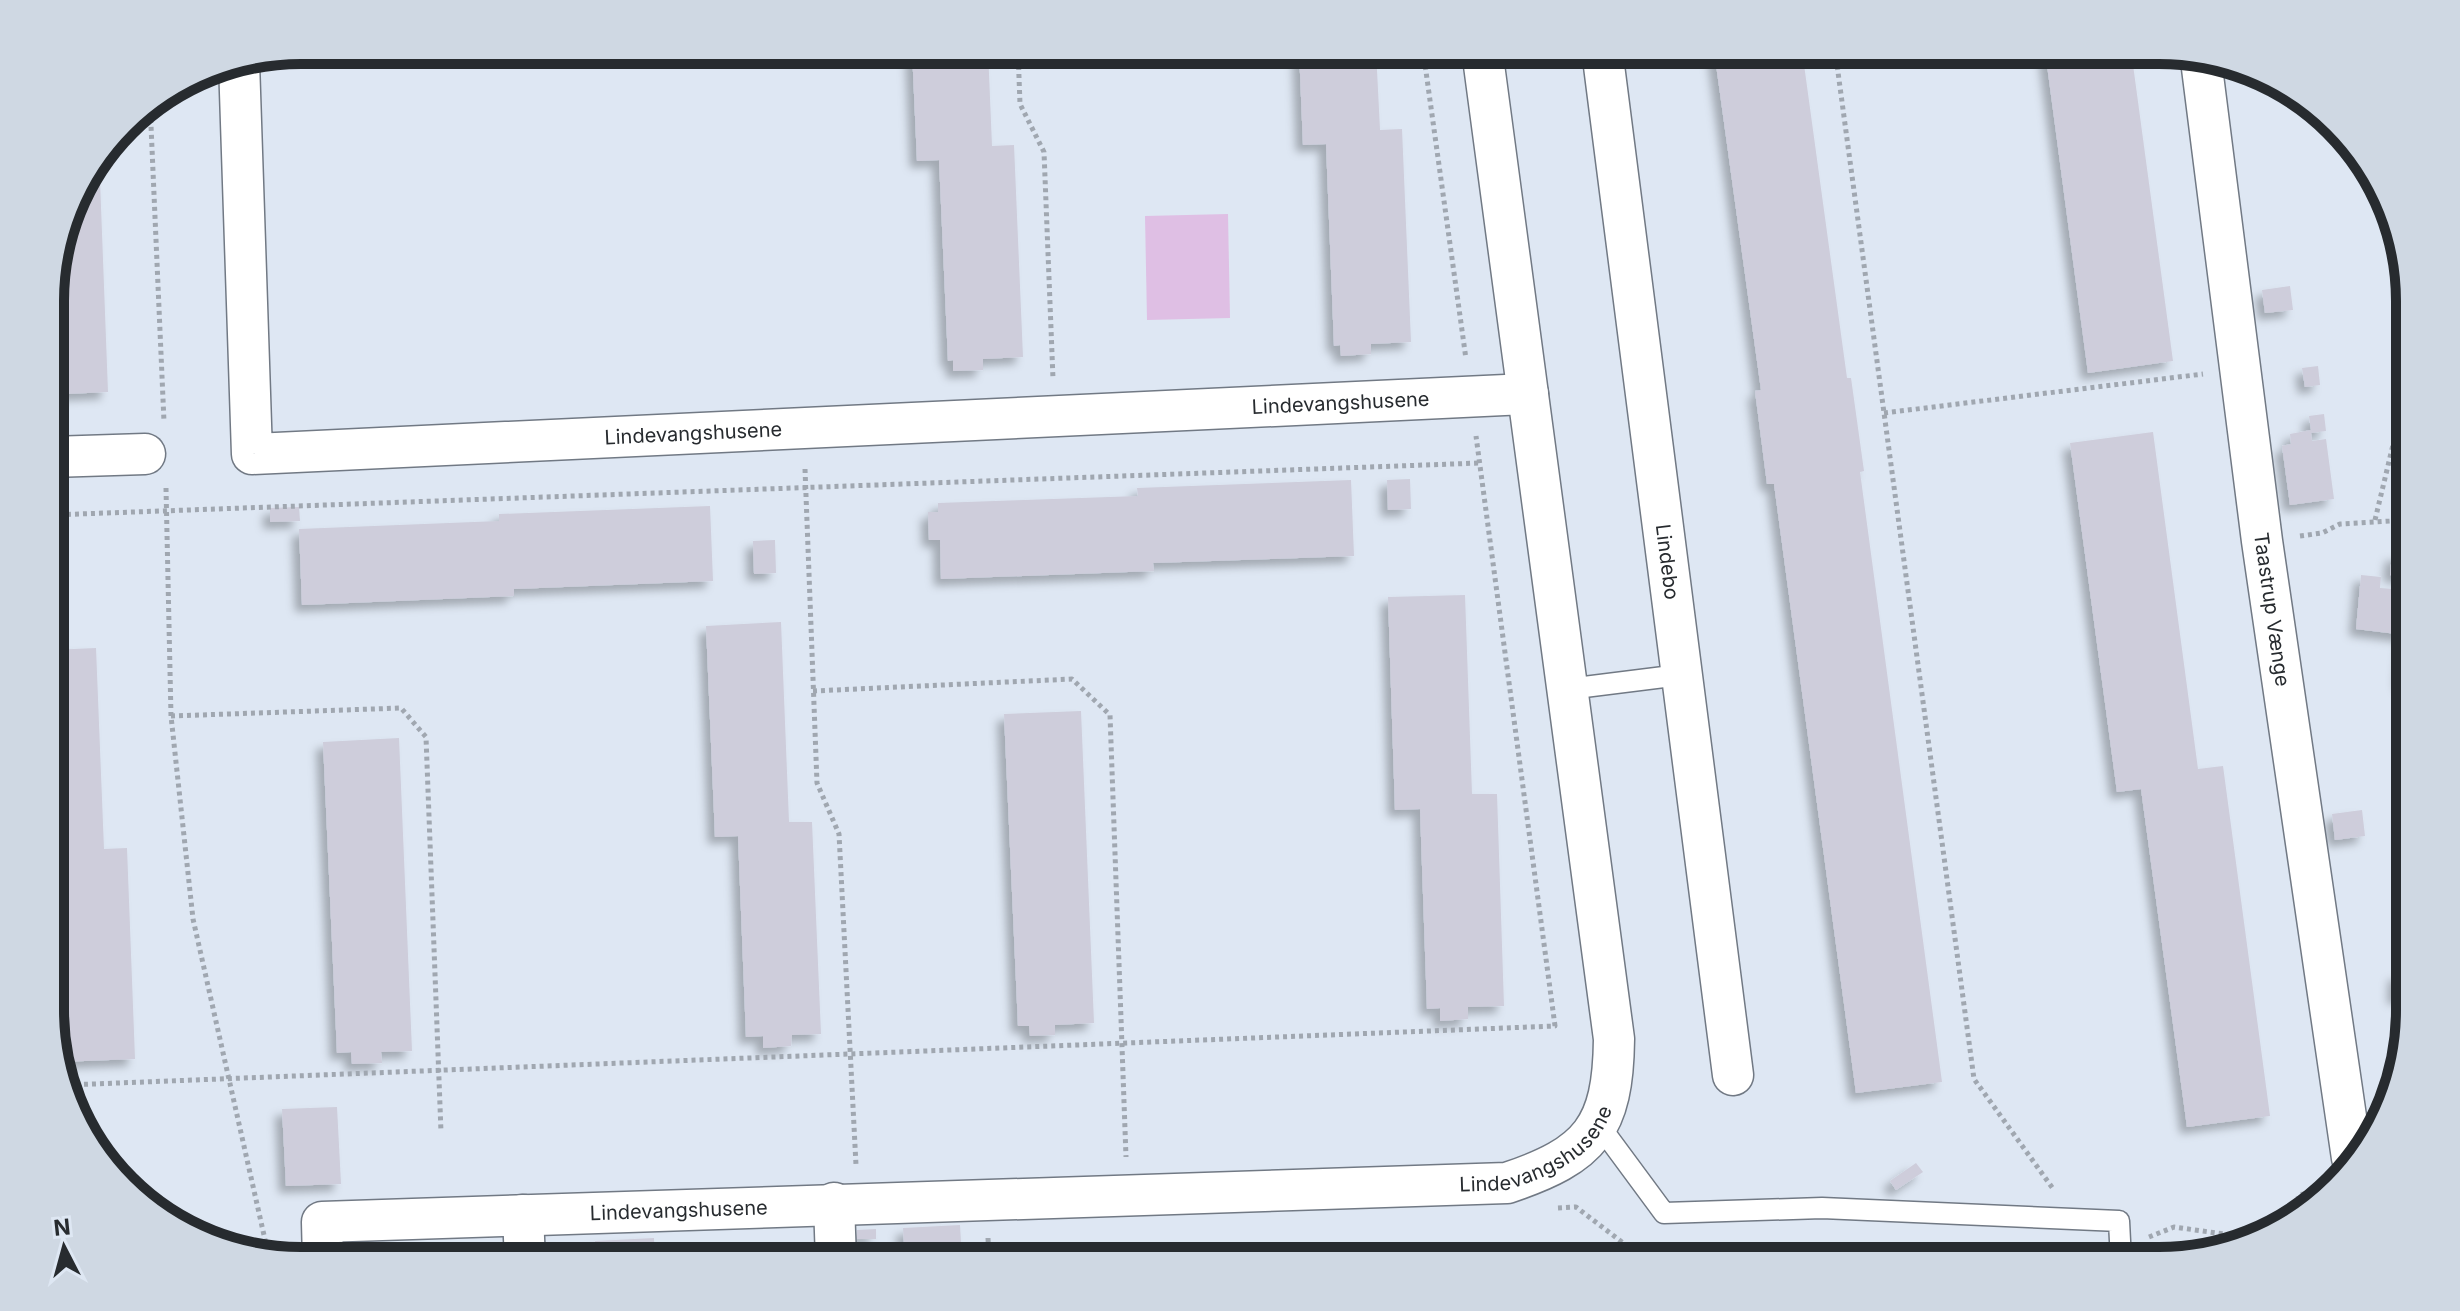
<svg xmlns="http://www.w3.org/2000/svg" width="2460" height="1311" font-family="Inter,sans-serif">
<style>
.green{fill:#dfbfe4}
.building{fill:#cecddb;filter:url(#shadow)}
.lines{fill:none;stroke-linecap:round;stroke-linejoin:round}
.lane-casing{stroke:#717984;stroke-width:23}
.street-casing{stroke:#717984;stroke-width:43}
.path{stroke:#a0a7b0;stroke-width:5;stroke-dasharray:4 4;stroke-linecap:butt}
.lane{stroke:#fff;stroke-width:20}
.street{stroke:#fff;stroke-width:40}
.labels{text-anchor:middle;stroke-width:6;stroke-linejoin:round;paint-order:stroke}
.street-label{font-size:20px;fill:#272b2f;stroke:#dee7f3}
.rim{fill:none;stroke:#272b2f;stroke-width:10}
</style>
<defs>
<filter id="shadow"><feDropShadow dx="-7" dy="7" stdDeviation="4" flood-color="#0004"/></filter>
</defs>
<rect width="100%" height="100%" fill="#dee7f3"/>
<path class="green" d="M1228 214 1230 318 1147 320 1145 216Z"/>
<g class="building">
<path d="M912 50H988L992 146 1014 145 1023 357 983 359V370L953 371V360L948 361 939 160 917 161Z"/>
<path d="M1299 50H1376L1380 130 1402 129 1411 342 1371 344V354L1341 356 1340 345 1334 346 1326 144 1303 145Z"/>
<path d="M1714 50H1802L1847 378H1851L1864 471 1860 472 1942 1082 1856 1093 1774 484H1767L1755 391 1761 390Z"/>
<path d="M2045 50H2131L2173 361 2088 373Z"/>
<path d="M83 180H100L108 392 66 394 67 406H51V284L76 189Z"/>
<path d="M2290 286 2293 310 2265 313 2262 290Z"/>
<path d="M2318 366 2320 385 2305 387 2302 368Z"/>
<path d="M2324 414 2326 431 2311 433 2312 441 2326 439 2334 499 2290 505 2282 446 2291 444 2290 434 2311 430 2309 416Z"/>
<path d="M2153 432 2198 769 2223 766 2270 1116 2187 1127 2141 789 2117 792 2070 443Z"/>
<path d="M1410 479 1411 509 1388 510 1387 480Z"/>
<path d="M1351 480 1354 556 1153 563 1154 571 941 579 940 540H929L928 512H938V503L1138 496 1137 488Z"/>
<path d="M710 506 713 581 514 589V596L302 605 299 529 499 521V514Z"/>
<path d="M299 507 300 521 270 522V508Z"/>
<path d="M775 540 776 573 754 574 753 541Z"/>
<path d="M51 546H60L61 589H53Z"/>
<path d="M2392 554 2409 555V577L2390 575Z"/>
<path d="M2361 575 2381 577 2380 588 2409 590V686L2403 685 2401 677 2405 635 2356 629Z"/>
<path d="M63 590V613H54V591Z"/>
<path d="M1465 595 1472 794H1497L1504 1006 1468 1007V1019L1440 1021V1008L1427 1009 1420 809 1395 810 1388 597Z"/>
<path d="M781 622 789 822H812L821 1034 792 1035 791 1046 763 1048V1036L746 1037 738 836 715 837 706 626Z"/>
<path d="M96 648 104 849 127 848 135 1059 59 1062 52 869 51 650Z"/>
<path d="M1081 711 1094 1023 1055 1025V1035L1030 1036 1029 1026H1018L1004 714Z"/>
<path d="M399 738 412 1051 381 1052 382 1063 352 1064 351 1052 337 1053 323 742Z"/>
<path d="M2362 810 2365 836 2335 840 2332 814Z"/>
<path d="M2395 973 2410 974V997H2394Z"/>
<path d="M337 1107 341 1184 286 1186 282 1109Z"/>
<path d="M1916 1163 1923 1172 1896 1190 1890 1181Z"/>
<path d="M960 1225 962 1261H905L903 1228Z"/>
<path d="M876 1229V1239H857V1230Z"/>
<path d="M654 1238 655 1261H596L595 1241Z"/>
<path d="M547 1243H561L562 1252H548Z"/>
</g>
<g class="lines">
<defs>
<g id="lane">
<path d="M1568 689 1680 675"/>
<path d="M1599 1125 1664 1213 1822 1208 2119 1221 2121 1261"/>
</g>
<g id="street">
<path id="s1" d="M1602 50 1733 1075"/>
<path id="s2" d="M2201 60 2262 541 2352 1158"/>
<path id="s3" d="M239 62 252 454 1528 394"/>
<path d="M51 457 145 454"/>
<path d="M834 1203 836 1261"/>
<path d="M523 1215 525 1261"/>
<path id="s4" d="M323 1261 322 1222 1507 1183C1591 1155 1613 1128 1614 1039L1482 50"/>
</g>
</defs>
<use href="#lane" class="lane-casing"/>
<use href="#street" class="street-casing"/>
<g class="path">
<path d="M1018 50 1020 104 1044 152 1053 379"/>
<path d="M1423 50 1466 359"/>
<path d="M1835 50 1974 1079 2054 1190"/>
<path d="M150 103 164 422"/>
<path d="M1884 413 2203 374"/>
<path d="M805 469 817 783 839 834 856 1165"/>
<path d="M166 488 171 716 193 919 268 1253"/>
<path d="M51 515 1480 463"/>
<path d="M2375 520 2408 382"/>
<path d="M2300 536 2322 533 2340 524 2409 520"/>
<path d="M813 691 1072 679 1110 715 1126 1157"/>
<path d="M171 716 401 708 426 737 441 1132"/>
<path d="M68 1085 1555 1026 1476 436"/>
<path d="M1558 1208 1576 1207 1635 1252 1993 1249"/>
<path d="M2301 1216 2298 1195 2323 1191"/>
<path d="M2149 1237 2174 1227 2245 1237"/>
<path d="M988 1238 989 1261"/>
</g>
<use href="#lane" class="lane"/>
<use href="#street" class="street"/>
</g>
<g class="labels">
<g class="street-label">
<text dy="7" stroke="none"><textPath href="#s3" startOffset="1482">Lindevangshusene</textPath></text>
<text dy="7" stroke="none"><textPath href="#s3" startOffset="834">Lindevangshusene</textPath></text>
<text dy="7" stroke="none"><textPath href="#s1" startOffset="516">Lindebo</textPath></text>
<text dy="7" stroke="none"><textPath href="#s2" startOffset="554">Taastrup Vænge</textPath></text>
<text dy="7" stroke="none"><textPath href="#s4" startOffset="1266">Lindevangshusene</textPath></text>
<text dy="7" stroke="none"><textPath href="#s4" startOffset="396">Lindevangshusene</textPath></text>
</g>
</g>
<path d="M0 0H2460V1311H0ZM301 64H2159A237 237 0 0 1 2396 301V1010A237 237 0 0 1 2159 1247H301A237 237 0 0 1 64 1010V301A237 237 0 0 1 301 64Z" fill="#cfd8e3" fill-rule="evenodd"/>
<path class="rim" d="M301 64H2159A237 237 0 0 1 2396 301V1010A237 237 0 0 1 2159 1247H301A237 237 0 0 1 64 1010V301A237 237 0 0 1 301 64Z"/>
<g transform="translate(64 1247) rotate(354)" stroke="#dee7f3" stroke-width="6" paint-order="stroke">
<path d="M0-6L14 30L0 20L-14 30Z" fill="#272b2f"/>
<text y="-12" font-size="22" font-weight="bold" text-anchor="middle" fill="#272b2f">N</text>
</g>
</svg>
